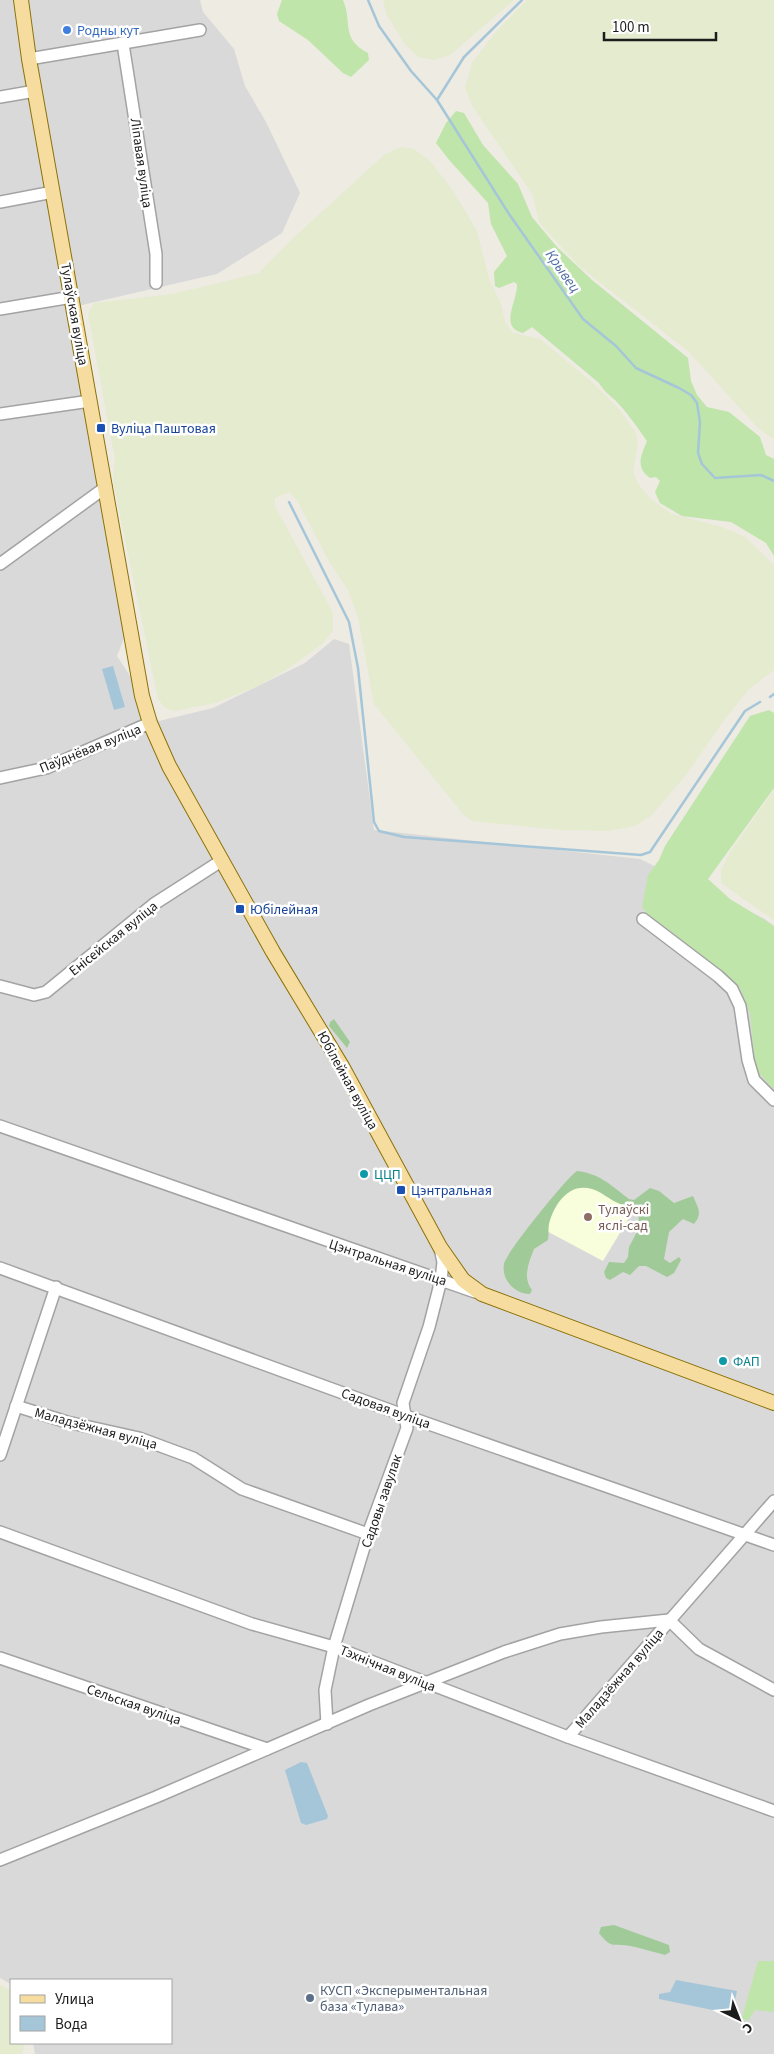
<svg xmlns="http://www.w3.org/2000/svg" width="774" height="2054" font-family="'Source Sans 3',sans-serif">
<style>
.residential{fill:#dad9d9}
.education{fill:#f8fddb}
.farmland{fill:#e5ebce}
.grass{fill:#bfe5aa}
.forest{fill:#a1ca99}
.water{fill:#a5c6d8}
.lines{fill:none;stroke-linecap:round;stroke-linejoin:round}
.stream{stroke:#a5c6d8;stroke-width:2.5}
.minor-casing{stroke:#a3a3a3;stroke-width:14}
.major-casing{stroke:#8b7209;stroke-width:16}
.minor{stroke:#fff;stroke-width:11}
.major{stroke:#f6dc9e;stroke-width:14}
.shop-dot{fill:#3f7fe0;stroke:#fff;stroke-width:2}
.transit-dot{fill:#1a4fb4;stroke:#fff;stroke-width:2}
.culture-dot{fill:#0f9aa8;stroke:#fff;stroke-width:2}
.education-dot{fill:#8d6e63;stroke:#fff;stroke-width:2}
.service-dot{fill:#5c6f8a;stroke:#fff;stroke-width:2}
.labels{text-anchor:middle;stroke-width:5;stroke-linejoin:round;paint-order:stroke}
.shop-label{font-size:14px;fill:#366cbe;stroke:#fff;text-anchor:start}
.street-label{font-size:14px;fill:#1c1c1c;stroke:#fff}
.transit-label{font-size:14px;fill:#164399;stroke:#fff;text-anchor:start}
.culture-label{font-size:14px;fill:#0d838f;stroke:#fff;text-anchor:start}
.education-label{font-size:14px;fill:#785e54;stroke:#fff;text-anchor:start}
.service-label{font-size:14px;fill:#4e5e75;stroke:#fff;text-anchor:start}
.water-label{font-size:15px;font-style:italic;fill:#4f6ea5;stroke:#fff}
</style>
<rect width="100%" height="100%" fill="#edebe2"/>
<path class="residential" d="M0 0H200L203 12 234 49 245 86 266 122 300 193 282 233 217 274 69 308 126 633 117 656 159 721 213 708 305 663 334 639 349 644 374 830 640 859 765 919 774 926V2054H35L33 2043H171V1980H11V1984L0 1978Z"/>
<path class="education" d="M577 1171 635 1208 603 1261 539 1227Z"/>
<g class="farmland">
<path d="M383 0H514L450 55 434 60 418 57 404 43 387 15Z"/>
<path d="M527 0H774V439L760 430 688 351 579 266 539 222 533 195 473 107 465 88 472 63 495 33Z"/>
<path d="M401 147 414 149 430 161 453 191 477 231 489 279 501 304 505 322 513 333 540 339 593 383 618 408 635 431 638 444 633 472 638 484 651 499 672 514 722 527 745 537 774 565V670L749 689 724 720 686 775 651 816 635 826 609 831 562 830 472 821 463 814 374 704 358 617 348 590 330 563 297 500 289 492 275 498V506L333 613V631L322 644 289 668 258 686 215 703 173 711 164 707 158 699 113 481 115 459 88 314 94 303 173 294 259 273 289 242 384 155Z"/>
<path d="M774 790V920L721 883V870L730 852Z"/>
<path d="M0 1985 11 1991V2043H25L22 2054H0Z"/>
</g>
<g class="grass">
<path d="M282 0H343C353 24 340 38 368 53L369 60 351 77 343 73 308 40 279 21 277 14Z"/>
<path d="M456 111 464 113 483 145 518 184 532 217 557 247 592 280 688 358 691 381 697 395 707 407 729 412 760 437 766 455 774 459V556L766 543 731 522 682 516 660 503 655 492 660 481 656 477 650 478C635 467 641 456 647 441 637 427 627 412 615 400 608 394 604 391 599 383L532 327 523 333C498 327 518 301 517 284L514 282 499 288 495 286 494 272 507 256 491 224 488 203 450 161 436 143 446 123Z"/>
<path d="M769 710 774 713V788L708 879 730 899 774 926V1090L759 1073 755 1064 750 1014 740 988 648 915 642 907 648 875 659 860 665 846 750 716Z"/>
<path d="M758 1961H774V2012L755 2010 748 2021 742 2018Z"/>
</g>
<g class="forest">
<path d="M334 1019 350 1042 347 1048 329 1026 330 1022Z"/>
<path d="M577 1171C599 1173 612 1186 629 1199L634 1200 650 1188 659 1191 674 1203 693 1196C698 1208 703 1213 694 1224L683 1219 669 1232 664 1259 670 1263 679 1257 681 1260 674 1273 667 1277 646 1266H639L630 1275 623 1272 610 1280 606 1278 604 1272 609 1262 624 1263 628 1257 629 1247 638 1230 639 1208C632 1204 626 1206 620 1204 610 1200 602 1192 592 1189 569 1182 554 1204 549 1224 548 1230 549 1235 548 1240L534 1249C529 1262 522 1278 532 1290L530 1294C515 1294 501 1280 504 1264 505 1254 568 1176 577 1171Z"/>
<path d="M614 1925 669 1945 670 1952 665 1955C653 1952 641 1948 630 1946 614 1943 612 1950 599 1933L601 1927Z"/>
</g>
<g class="water">
<path d="M113 666 125 707 114 710 102 669Z"/>
<path d="M301 1762 307 1763 328 1816 327 1819 306 1825 301 1823 285 1770Z"/>
<path d="M676 1980 737 1991 732 2014 659 1999V1994L670 1992Z"/>
</g>
<g class="lines">
<g class="stream">
<path d="M368 0 379 26 411 71 437 100 509 214 583 319 616 346 636 368 679 388 691 395 697 403 700 422 698 453 702 464 715 478 761 475 774 481"/>
<path d="M437 100 464 57 522 0"/>
<path d="M289 502 349 622 358 668 374 822 379 831 404 837 641 855 650 852 745 711 760 702"/>
<path d="M770 697 774 694"/>
</g>
<defs>
<g id="minor">
<path d="M123 44 156 254V283"/>
<path d="M29 59 200 30"/>
<path d="M0 97 35 91"/>
<path d="M0 202 53 192"/>
<path d="M0 309 72 297"/>
<path d="M0 414 90 401"/>
<path d="M0 564 106 487"/>
<path d="M0 778 46 768 150 723"/>
<path d="M643 919 718 976 732 989 740 1006 748 1060 754 1080 774 1100"/>
<path d="M0 986 34 995 46 992 154 904 221 861"/>
<path d="M0 1126 475 1292"/>
<path d="M0 1268 406 1416 774 1545"/>
<path d="M16 1406 67 1422 139 1438 193 1458 242 1489 368 1534"/>
<path d="M0 1455 56 1287"/>
<path d="M0 1532 252 1624 334 1647 568 1737 774 1811"/>
<path d="M669 1620 699 1649 774 1690"/>
<path d="M0 1658 267 1749"/>
<path d="M327 1724 325 1690 334 1647 368 1534 407 1428 403 1403 429 1327 441 1280 443 1262 440 1248"/>
<path d="M568 1737 774 1501"/>
<path d="M0 1860 156 1797 369 1705 504 1652 560 1634 601 1627 669 1620"/>
</g>
<path id="major" d="M21 0 29 59 142 696 150 723 169 766 273 952 343 1068 440 1247 463 1280 482 1294 774 1403"/>
</defs>
<use href="#minor" class="minor-casing"/>
<use href="#major" class="major-casing"/>
<use href="#minor" class="minor"/>
<use href="#major" class="major"/>
</g>
<circle class="shop-dot" cx="67" cy="30" r="5"/>
<g class="transit-dot">
<rect x="96" y="423" width="10" height="10" rx="2.5"/>
<rect x="235" y="904" width="10" height="10" rx="2.5"/>
<rect x="396" y="1185" width="10" height="10" rx="2.5"/>
</g>
<g class="culture-dot">
<circle cx="364" cy="1174" r="5"/>
<circle cx="723" cy="1361" r="5"/>
</g>
<circle class="education-dot" cx="588" cy="1217" r="5"/>
<circle class="service-dot" cx="310" cy="1998" r="5"/>
<g class="labels">
<g class="shop-label">
<text x="77" y="35">Родны кут</text>
</g>
<g class="street-label">
<text transform="translate(142 163) rotate(82)" y="5">Ліпавая вуліца</text>
<text transform="translate(75 314) rotate(80)" y="5">Тулаўская вуліца</text>
<text transform="translate(90 748) rotate(-22)" y="5">Паўднёвая вуліца</text>
<text transform="translate(113 938) rotate(-39)" y="5">Енісейская вуліца</text>
<text transform="translate(348 1080) rotate(61)" y="5">Юбілейная вуліца</text>
<text transform="translate(388 1262) rotate(18)" y="5">Цэнтральная вуліца</text>
<text transform="translate(386 1408) rotate(20)" y="5">Садовая вуліца</text>
<text transform="translate(96 1428) rotate(15)" y="5">Маладзёжная вуліца</text>
<text transform="translate(381 1501) rotate(-71)" y="5">Садовы завулак</text>
<text transform="translate(388 1668) rotate(22)" y="5">Тэхнічная вуліца</text>
<text transform="translate(619 1678) rotate(-49)" y="5">Маладзёжная вуліца</text>
<text transform="translate(134 1704) rotate(19)" y="5">Сельская вуліца</text>
</g>
<g class="transit-label">
<text x="111" y="433">Вуліца Паштовая</text>
<text x="250" y="914">Юбілейная</text>
<text x="411" y="1195">Цэнтральная</text>
</g>
<g class="culture-label">
<text x="374" y="1179">ЦЦП</text>
<text x="733" y="1366">ФАП</text>
</g>
<g class="education-label">
<text x="598" y="1214">Тулаўскі<tspan x="598" dy="16">яслі-сад</tspan></text>
</g>
<g class="service-label">
<text x="320" y="1995">КУСП «Эксперыментальная<tspan x="320" dy="16">база «Тулава»</tspan></text>
</g>
<g class="water-label">
<text transform="translate(563 271) rotate(55)" y="5">Крывец</text>
</g>
</g>
<rect x="10" y="1979" width="162" height="65" fill="#ffffff" stroke="#a4a4a4"/>
<rect x="20" y="1995" width="25" height="8" fill="#f6dc9e" stroke="#a4a4a4"/>
<text x="55" y="2004" font-size="15" fill="#1c1c1c">Улица</text>
<rect x="20" y="2016" width="25" height="15" fill="#a5c6d8" stroke="#a4a4a4"/>
<text x="55" y="2029" font-size="15" fill="#1c1c1c">Вода</text>
<g transform="translate(739 2019) rotate(137)" stroke="#ffffff" stroke-width="4" paint-order="stroke">
<path d="M0-4L9 19L0 12L-9 19Z" fill="#1c1c1c"/>
<text y="-8" font-size="14" font-weight="bold" text-anchor="middle" fill="#1c1c1c">С</text>
</g>
<path d="M604 32v8h112v-8" fill="none" stroke="#1c1c1c" stroke-width="2.5"/>
<text x="612" y="32" font-size="15" fill="#1c1c1c" stroke="#ffffff" stroke-width="4" paint-order="stroke">100 m</text>
</svg>
